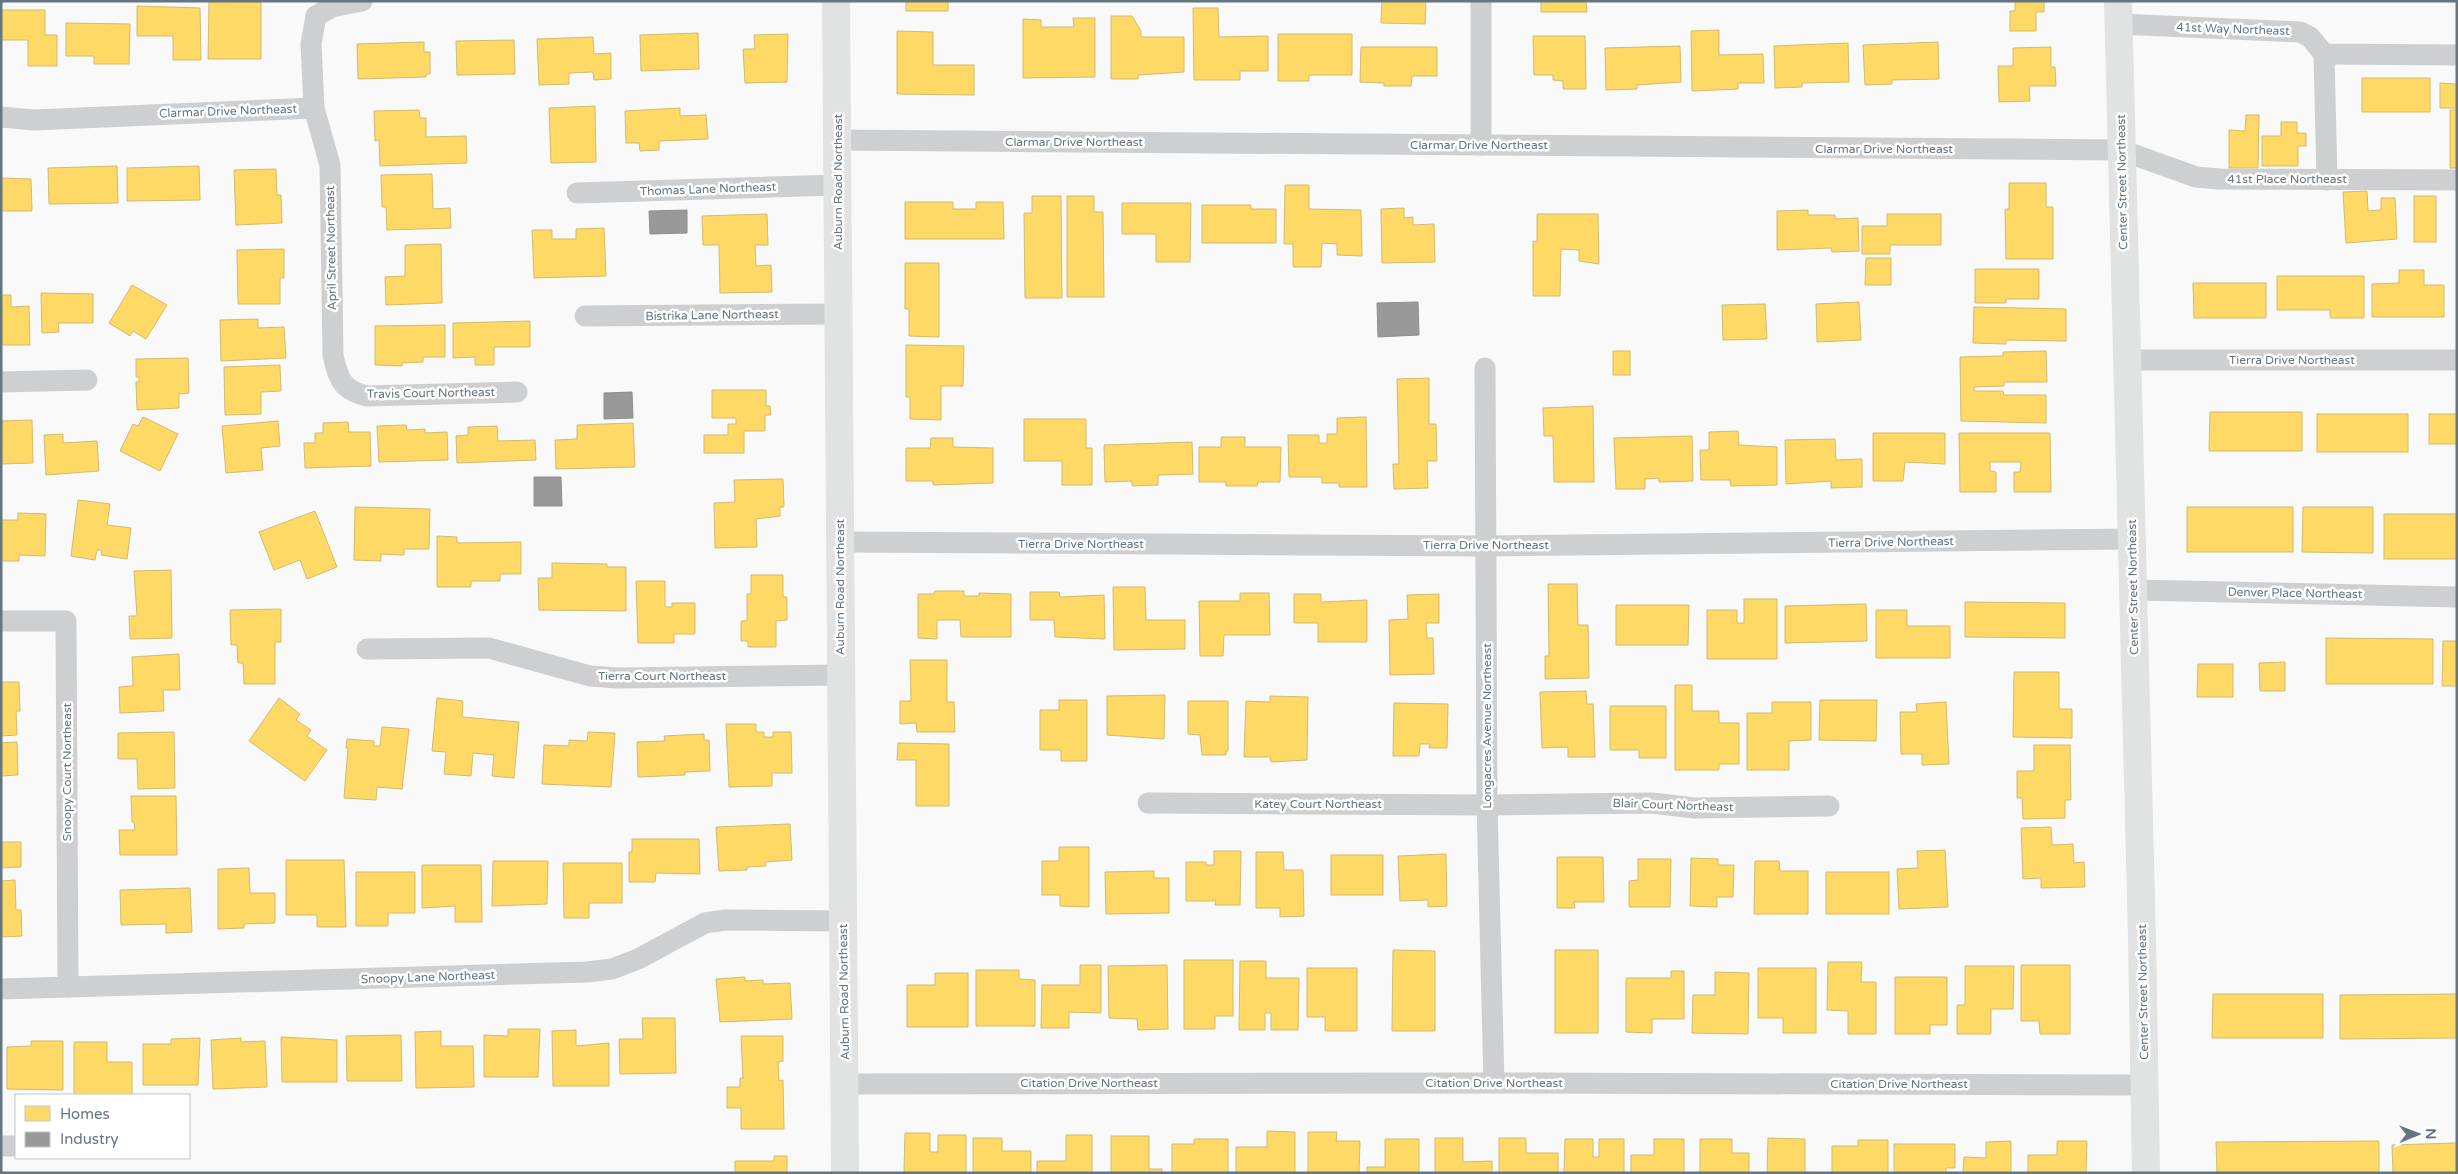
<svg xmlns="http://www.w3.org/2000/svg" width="2458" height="1174" font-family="'Varela Round',sans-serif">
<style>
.homes{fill:#ffd966;stroke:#d1bb6f}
.industry{fill:#999;stroke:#898e92}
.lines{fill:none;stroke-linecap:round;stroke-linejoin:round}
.street{stroke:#cecfd0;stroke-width:21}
.secondary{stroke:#e1e2e2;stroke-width:28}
.labels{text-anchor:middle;stroke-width:5;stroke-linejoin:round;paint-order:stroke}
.street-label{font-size:12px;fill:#657683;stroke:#fff}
</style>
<rect width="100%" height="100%" fill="#f9f9f9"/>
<g class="homes">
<path d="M209 1 261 2V59H208Z"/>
<rect x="906" y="1" width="42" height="10"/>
<path d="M1382 1H1426L1425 24 1381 23Z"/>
<path d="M1541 1H1586L1587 12H1541Z"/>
<path d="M2015 1H2044V12H2036V31H2010V11H2015Z"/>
<path d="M137 6 200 8 201 60H173V36H137Z"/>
<path d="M1193 8H1218L1219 37 1268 36V71H1240V80H1194Z"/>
<path d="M1 10H45V35H57V66H28V40H1Z"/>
<path d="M1111 16H1132L1141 31V37H1184V72L1138 75V79H1111Z"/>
<path d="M1073 18H1095V77L1023 78V19L1041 20V27H1074Z"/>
<path d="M66 23 130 24 129 64H94V56H66Z"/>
<path d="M1719 30V55L1763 54 1764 83H1738V89L1692 91 1691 31Z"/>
<path d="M897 31 933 32V65H974V95L897 94Z"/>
<path d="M698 33 699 69 641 71 640 35Z"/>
<path d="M788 34 787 82 745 83 743 49H755L754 35Z"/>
<path d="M1278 34H1352V75H1309V81H1278Z"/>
<path d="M1533 36H1585L1586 89H1563V81L1553 80V75H1534Z"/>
<path d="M593 37 594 54 611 53V79L594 80 593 72 569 73V84L539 85 537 39Z"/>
<path d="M514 40 515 74 457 75 456 41Z"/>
<path d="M424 42V52H430V74H426V77L358 79 357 44Z"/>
<path d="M1938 42 1939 79 1892 80V84L1865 85 1863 45Z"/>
<path d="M1848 43 1849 82 1802 83V87L1775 88 1774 46Z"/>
<path d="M1680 46 1681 82 1637 85V89L1606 90 1605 48Z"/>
<path d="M1361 47H1437V76H1412L1411 86H1384V83L1360 82Z"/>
<path d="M2051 47V67H2055L2056 86H2029L2030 101 1999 102 1998 66H2013V48Z"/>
<rect x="2362" y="78" width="68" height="34"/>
<path d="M2440 83 2457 84V108H2440Z"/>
<path d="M595 106 596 162 551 163 549 108Z"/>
<path d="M680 108V116L706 115 708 139 659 141V150L640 151 639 143H626L625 111Z"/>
<path d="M419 110 420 118H426V137L466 136 467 163 380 166 379 140 375 141 374 111Z"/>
<rect x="2450" y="110" width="7" height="58"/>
<path d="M2246 115H2259L2258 168H2229V130L2245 131Z"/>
<path d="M2281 122H2297V133H2306V146H2298V166H2262V136H2281Z"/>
<path d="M117 166 118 203 49 204 48 168Z"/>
<path d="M199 166 200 200 127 201V168Z"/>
<path d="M276 169 277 195H281L282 223 236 225 234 170Z"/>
<path d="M432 174 433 209 450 208 451 228 387 230 386 207H382L381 175Z"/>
<path d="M1 178 31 179 32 211H1Z"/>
<path d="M2009 183H2046V207H2053V259H2006L2005 209H2009Z"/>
<path d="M1285 185H1309V209L1361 210 1362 256 1337 255V244L1322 243 1321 267H1293V244H1284Z"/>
<path d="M2367 191 2368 211 2381 210V198H2395L2397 239 2346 243 2343 192Z"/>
<path d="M1032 196H1061L1062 298H1025L1024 213H1032Z"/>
<path d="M1067 196H1094V212H1103L1104 297H1067Z"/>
<rect x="2414" y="196" width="22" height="46"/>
<path d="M905 202H953V209H976V202H1003L1004 239H905Z"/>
<path d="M1122 203H1191L1190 262H1156V234H1122Z"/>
<path d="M1202 205H1251V209H1276V243H1202Z"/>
<path d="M1404 208V218L1413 217V225L1434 224 1435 262 1382 263 1381 209Z"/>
<path d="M1808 210V215H1835V219L1858 218 1859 251 1832 252 1831 248 1777 250V211Z"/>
<path d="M767 214 768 245H755L756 266 771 265 772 292 720 293 719 245H703L702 216Z"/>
<path d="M1537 214H1598L1599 264 1579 261V250L1561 249 1560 296H1533V241L1537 242Z"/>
<path d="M1887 214H1941V245H1890V254H1862V226H1887Z"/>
<path d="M604 228 606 276 534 278 532 230H552V239H576V229Z"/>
<path d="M441 244 442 303 386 305 385 277 405 276V245Z"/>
<path d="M284 249V278H280V304H238L237 250Z"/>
<path d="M1866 258H1891V285H1865Z"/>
<path d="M905 263H939V337L909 336V309H905Z"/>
<path d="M1975 269H2039V299H2006V303H1975Z"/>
<path d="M2399 270H2424V285H2444V317H2372V284L2399 283Z"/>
<path d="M2277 276H2364V318H2330V310H2277Z"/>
<path d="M2193 283H2266V318H2194Z"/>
<path d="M132 285 167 305 146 339 133 331 130 336 109 323Z"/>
<path d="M41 293 93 294V323H58L59 332 42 333Z"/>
<path d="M1 295H11V307L29 306 30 345H1Z"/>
<path d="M1859 302 1861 340 1817 342 1816 304Z"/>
<path d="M1765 304 1767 339 1723 340 1722 305Z"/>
<path d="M1974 307 2066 309V341L2006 340V344L1973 343Z"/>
<path d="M258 319V328L284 327 286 358 221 361 220 320Z"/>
<path d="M530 321V347H494V365H475V357L453 358V323Z"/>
<path d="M445 325V357H423V362L402 363V366L375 365V326Z"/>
<path d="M906 345 964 346 963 386H941V420L910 419V397H906Z"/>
<rect x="1613" y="351" width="17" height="24"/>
<path d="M2046 351 2047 382H2004V386L1974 387V391H2003L2004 395H2046V423L1961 421 1960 357 2003 356V352Z"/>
<path d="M188 358 189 393 179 394V408L137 410 136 382H139V377H136V359Z"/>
<path d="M280 365 281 391 261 392V414L225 415 224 367Z"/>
<path d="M1429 378V424H1436L1437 461H1427L1428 488 1394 489 1393 464H1399L1397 379Z"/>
<path d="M712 390H766V406H770L771 415H765V431H744V453H704V435H728V424H736V418H712Z"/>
<path d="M1593 406 1594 482H1554L1553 436H1544L1543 408Z"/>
<path d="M2210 412H2302V451H2209Z"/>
<rect x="2317" y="414" width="91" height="38"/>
<rect x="2429" y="414" width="28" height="30"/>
<path d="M143 417 178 434 160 471 120 451 133 424 138 426Z"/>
<path d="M1366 417 1367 487H1339V483H1322V477H1289L1288 435H1319V443H1327V434H1337V418Z"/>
<path d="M1024 419H1086V448H1092V485H1062V461H1024Z"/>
<path d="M32 420 33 463 1 464 2 421Z"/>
<path d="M278 421 280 446 261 448 263 470 226 473 222 426Z"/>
<path d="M348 422 349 432H370L371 466 305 468 304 443H315V433H323V423Z"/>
<path d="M633 423 635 467 556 469 555 440 577 439V425Z"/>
<path d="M406 425 407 430 425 429V433L447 432 448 460 379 462 377 426Z"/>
<path d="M497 426 498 441 535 440 536 460 457 463 456 436 468 435V427Z"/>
<path d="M1738 431 1739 445 1777 447V485L1731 486 1730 480H1701L1700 450H1709V432Z"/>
<path d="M1873 433H1945V464L1905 462 1903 481H1873Z"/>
<path d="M1959 433H2050L2051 492H2014V472H2020L2021 462H1990V471L1996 472V492H1960Z"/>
<path d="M63 434V443L97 441 99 471 46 475 44 435Z"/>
<path d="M1692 436 1693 481 1659 482V478L1645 479V489H1616L1614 438Z"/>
<path d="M1221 437H1245V447H1281L1280 482H1258L1257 486H1226V482H1199V447H1221Z"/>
<path d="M931 438H953V447L993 448V483L933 485V481H906V448H930Z"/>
<path d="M1835 439 1836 460 1862 459V487L1831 488V481L1786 484 1785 440Z"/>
<path d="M1192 442 1193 474 1158 475V485L1132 486V481L1105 482 1104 445Z"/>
<path d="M783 479 784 507H780V516L756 519 757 547 715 548 714 503 735 502 734 480Z"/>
<path d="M78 500 110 504 107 525 131 528 127 559 101 555 102 550H97L95 560 71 556Z"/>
<path d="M355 507 430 509 429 549H404V555L381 554V561L354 560Z"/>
<rect x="2187" y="507" width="106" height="45"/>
<path d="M2303 507H2373V553L2302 552Z"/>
<path d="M315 511 337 567 307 579 300 560 274 570 259 532Z"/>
<path d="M18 513 46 514 45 556 19 555V561H1V520H18Z"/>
<rect x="2384" y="514" width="73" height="45"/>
<path d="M437 536 457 537V543L521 542V574H500V581H471V587H437Z"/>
<path d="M552 563 607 564V567H626V611L539 610 538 578H552Z"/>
<path d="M171 570 172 638 130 639 129 616H137L134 571Z"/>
<path d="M751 575H783V597H787V620L776 621V647H748V641H741V621H747V594H751Z"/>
<path d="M636 581H665V607H672V603H695V634H674V643H638Z"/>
<path d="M1548 584H1577L1578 625H1588L1589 678 1545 679V656H1549Z"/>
<path d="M1113 587H1145L1146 620H1185V649L1114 650Z"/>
<path d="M935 591H964V596H979V593L1011 594V637H961L960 620H937V639L918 638V594H934Z"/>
<path d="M1030 592H1059L1060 597 1104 595 1105 639 1055 637 1054 620H1030Z"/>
<path d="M1240 593H1269L1270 635H1224L1223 656H1200L1199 601H1240Z"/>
<path d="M1294 594H1321V602L1367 600V642H1318V623H1294Z"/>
<path d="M1439 594V623H1426L1427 638H1433L1434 674 1390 675 1389 620 1408 619 1407 595Z"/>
<path d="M1744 599H1777V659H1707V610H1737V623H1744Z"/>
<path d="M1965 602 2065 603V638L1965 637Z"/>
<path d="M1866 604 1867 641 1785 643V606Z"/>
<path d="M1616 605H1689L1688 645H1616Z"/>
<path d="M281 609V642H275V684H244L243 663H238L237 645H231L230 610Z"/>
<path d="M1876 610H1907V626H1950V658H1876Z"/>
<path d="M2326 638 2433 639V684H2326Z"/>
<path d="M2443 641H2457V686H2442Z"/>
<path d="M179 654 180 690H163L164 711 120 713 119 687 133 686 132 657Z"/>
<path d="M910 660H947V702H954L955 732H917L916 723 900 724V701H911Z"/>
<path d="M2285 662V691H2260L2259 663Z"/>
<path d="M2198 664H2233V697H2197Z"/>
<path d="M2014 672H2059V709H2072V738L2013 737Z"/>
<path d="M1 682H19L20 711H16L17 735 1 736Z"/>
<path d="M1675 685H1692V711H1719V723H1739V764H1719V770H1675Z"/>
<path d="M1586 691 1587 704H1593L1595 757H1568V747L1542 748 1540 692Z"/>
<path d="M1165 695 1164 739 1107 735V696Z"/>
<path d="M1270 696 1308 697 1307 760 1271 762 1270 757H1244L1246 701 1270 702Z"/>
<path d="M279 698 300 714 296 720 311 730 307 736 327 750 305 781 249 741Z"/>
<path d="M437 698 463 701 462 717 519 722 514 778 492 776 494 755 473 753 471 776 444 774 446 752 432 751Z"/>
<path d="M1059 700H1087V761H1061V750H1040V710H1059Z"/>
<path d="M1820 700H1877L1876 741 1819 740Z"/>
<path d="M1188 701H1228V751H1226V755H1202L1200 735 1188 734Z"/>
<path d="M1772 702H1811V740L1789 741V770H1747V713H1772Z"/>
<path d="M1946 702 1949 764 1922 765V754H1901L1900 712H1917L1916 704Z"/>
<path d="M1394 703 1448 704 1447 748H1429L1430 744H1420L1419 756H1393Z"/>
<path d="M1610 706H1666V758H1639V750H1610Z"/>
<path d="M726 724H756V732H764V737H773V732H791L792 773H772V786L729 787Z"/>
<path d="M382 727 409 729 402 789 377 787 376 800 344 798 348 748H346L347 739 374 741V746H380Z"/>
<path d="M174 732 175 788 138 789 137 759H118V733Z"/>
<path d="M588 732 615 733 611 787 542 784 544 745 569 746V740L587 741Z"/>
<path d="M704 734V740H709L710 771 685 772V775L638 777 637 742 665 741 664 736Z"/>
<path d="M17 742 18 775 1 776V743Z"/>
<path d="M898 743 949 744V806H916V760H897Z"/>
<path d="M2034 745H2070L2071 800H2065V818L2023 819 2022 798H2017V771H2034Z"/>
<path d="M131 796H176L177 855H120L119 830H135L134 822H132Z"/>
<path d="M790 824 792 860 765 862 766 866 747 867V870L719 871 716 827Z"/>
<path d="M2051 827 2052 845 2073 844 2074 863 2084 862 2085 887 2041 888V878L2023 879 2021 828Z"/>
<path d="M632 839H699L700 874 656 873 655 882H629V852H632Z"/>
<path d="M1 842H21V867L1 868Z"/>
<path d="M1059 847H1089V907L1060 906V895H1042V861H1059Z"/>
<path d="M1945 850 1948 907 1899 909 1897 869 1918 868 1917 851Z"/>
<path d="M1214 851H1241L1240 905H1215L1216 901H1186V862H1206V865H1214Z"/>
<path d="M1256 852H1283L1284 870H1303L1304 916 1280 917V908H1256Z"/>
<path d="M1446 854 1447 906 1428 907V900L1400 901 1398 856Z"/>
<rect x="1331" y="855" width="52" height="40"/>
<path d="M1557 857H1603L1604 902H1574L1575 908H1557Z"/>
<path d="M1691 858 1718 859V865H1734L1733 897H1717V907L1690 906Z"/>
<path d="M1638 859H1671L1670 907H1629V881L1638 880Z"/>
<path d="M286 860H344L346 927H317V915H286Z"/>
<path d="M493 861H548L547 904 492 906Z"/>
<path d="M1755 861H1779L1780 871H1808V914H1754Z"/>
<path d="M563 863H622V903H589V918H564Z"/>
<path d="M422 865H481L482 922H455V906L422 908Z"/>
<path d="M249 868 250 893H275V923L244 924V928L218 929V869Z"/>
<path d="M1154 871V878H1169V913L1106 914 1105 872Z"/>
<path d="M356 872H415V913H388V926H356Z"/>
<rect x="1826" y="872" width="63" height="42"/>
<path d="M15 880 16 910H21L22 936 1 937V881Z"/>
<path d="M190 888 192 932 166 933V924L121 925 120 890Z"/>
<path d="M1393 950 1435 951V1031H1392Z"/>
<rect x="1555" y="950" width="43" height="83"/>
<path d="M1184 960H1233V1016H1215V1029H1184Z"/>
<path d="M1240 961H1266V978H1299L1298 1030H1271V1013H1265V1030H1239Z"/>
<path d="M1828 962H1862L1861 982H1876V1034H1848V1011L1827 1010Z"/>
<path d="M1080 965H1101V1013L1069 1012V1028H1041L1042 985H1080Z"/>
<path d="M1167 965 1168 1029 1138 1030 1137 1019 1109 1018 1108 966Z"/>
<path d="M2021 965H2070V1034H2040L2039 1021H2021Z"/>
<path d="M1965 966H2014L2013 1009H1991V1034H1957V1005H1965Z"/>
<path d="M1307 968H1357V1031H1325V1017H1307Z"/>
<path d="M1758 968H1816V1033H1783V1018H1758Z"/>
<path d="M976 970H1019V979L1035 980V1026H976Z"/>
<path d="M1671 971H1684V1019H1652V1033L1626 1032V978H1671Z"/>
<path d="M1715 972 1749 973 1748 1034 1692 1033 1693 995H1715Z"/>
<path d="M935 973H968V1027H907V985H935Z"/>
<path d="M745 977V981L763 980V984L790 983 792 1019 720 1022 716 979Z"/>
<path d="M1895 977H1947V1025H1930V1034H1895Z"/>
<path d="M2213 994H2323V1038H2212Z"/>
<path d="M2457 994V1038L2340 1039V995Z"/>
<path d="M642 1018H675L676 1073 620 1074 619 1039H643Z"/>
<path d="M508 1029H540L538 1077H484V1035L508 1036Z"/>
<path d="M576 1030V1046L609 1043V1086H553L552 1031Z"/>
<path d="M441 1031V1046H473L474 1087 416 1088 415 1032Z"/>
<path d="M401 1035 402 1081H347L346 1036Z"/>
<path d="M741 1036H783V1061L778 1062 779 1081 783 1080 784 1129H741V1108H727V1087H740V1078H743Z"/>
<path d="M281 1037 337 1040V1082H282Z"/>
<path d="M200 1038 198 1085H143V1044H171V1039Z"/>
<path d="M241 1038V1042L265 1041 267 1087 213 1089 211 1040Z"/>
<path d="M31 1041H63V1090L7 1089V1047L31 1046Z"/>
<path d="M74 1042H107V1062H132V1095H74Z"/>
<path d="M1267 1131 1295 1132V1173H1236V1147H1267Z"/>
<path d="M1308 1132H1337L1336 1141H1360L1359 1173H1308Z"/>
<path d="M905 1133H930V1152H938V1135H966V1173H904Z"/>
<path d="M1066 1135H1092V1173H1037V1161H1066Z"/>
<path d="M1111 1136H1149V1169H1162V1173H1111Z"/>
<path d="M973 1138H1002V1151H1031V1173H973Z"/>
<path d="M1435 1138H1463V1162L1492 1161V1173H1435Z"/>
<path d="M1499 1138H1526V1153H1558V1173H1499Z"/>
<path d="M1768 1138 1805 1139V1172L1818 1173H1767Z"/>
<path d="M1194 1139H1228V1173H1172V1144H1194Z"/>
<path d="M1385 1139H1419V1173H1367V1167H1385Z"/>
<path d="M1565 1139H1593V1157H1599V1139H1624V1173H1564Z"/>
<path d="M1654 1139H1684V1173H1631V1155H1654Z"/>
<path d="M1700 1139H1732V1153H1749V1173H1700Z"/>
<path d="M1858 1140H1888V1173H1832V1146H1858Z"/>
<path d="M2011 1141V1173H1963L1964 1157 1986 1158V1142Z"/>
<path d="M2057 1141H2087L2086 1173H2028V1155H2057Z"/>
<path d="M2379 1141V1173H2217L2216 1142Z"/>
<path d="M2455 1143H2457V1173H2393L2392 1145Z"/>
<path d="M1894 1144H1955V1168H1946V1173H1894Z"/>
<path d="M774 1156H787V1173H735V1161H774Z"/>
</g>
<g class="industry">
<path d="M687 210V233L650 234 649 211Z"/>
<path d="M1418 302 1419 335 1378 337 1377 303Z"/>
<path d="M632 392 633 418 604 419V393Z"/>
<path d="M534 477H561L562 506H534Z"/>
</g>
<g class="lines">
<g class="street">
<path d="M362 1 332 7 316 16 311 44 314 108 330 165 333 355C338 379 342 390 367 396L517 392"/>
<path d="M2119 24 2300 32 2310 37 2324 54 2457 55"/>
<path d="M2324 54 2327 180"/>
<path d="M1 117 34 120 314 108"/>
<path d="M837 140 2121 150 2196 177 2219 179 2457 180"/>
<path d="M1481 145V1"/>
<path d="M577 193 838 185"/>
<path d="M585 316 838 314"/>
<path d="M2127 360H2457"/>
<path d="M1485 368 1487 805 1494 1083"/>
<path d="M1 382 87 380"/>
<path d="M840 542 1487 546 2132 539"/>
<path d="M2133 590 2457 597"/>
<path d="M1 621H66L68 987"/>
<path d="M367 649 489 648 590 676 618 678 840 675"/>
<path d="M1148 803 1487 805 1652 803 1694 808 1829 806"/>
<path d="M1 989 587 972 612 969 638 959 705 923 725 920 843 921"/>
<path d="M845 1084 1494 1083 2144 1085"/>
<path d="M1 1146H16"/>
</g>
<g class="secondary">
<path d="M836 1 845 1173"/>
<path d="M2118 1 2142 938 2146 1173"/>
</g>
</g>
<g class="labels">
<g class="street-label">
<text transform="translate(2233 29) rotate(2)" y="4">41st Way Northeast</text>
<text transform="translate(228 111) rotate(-2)" y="4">Clarmar Drive Northeast</text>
<text x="1074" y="146">Clarmar Drive Northeast</text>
<text x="1479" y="149">Clarmar Drive Northeast</text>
<text x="1884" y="153">Clarmar Drive Northeast</text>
<text x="2287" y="183">41st Place Northeast</text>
<text transform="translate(838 182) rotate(-90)" y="4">Auburn Road Northeast</text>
<text transform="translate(2122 182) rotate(-91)" y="4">Center Street Northeast</text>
<text transform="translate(708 189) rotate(-2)" y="4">Thomas Lane Northeast</text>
<text transform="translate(331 248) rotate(-91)" y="4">April Street Northeast</text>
<text transform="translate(712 315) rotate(-1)" y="4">Bistrika Lane Northeast</text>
<text x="2292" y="364">Tierra Drive Northeast</text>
<text transform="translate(431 393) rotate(-1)" y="4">Travis Court Northeast</text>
<text transform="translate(1891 542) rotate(-1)" y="4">Tierra Drive Northeast</text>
<text x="1081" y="548">Tierra Drive Northeast</text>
<text x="1486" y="549">Tierra Drive Northeast</text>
<text transform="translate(840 587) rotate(-90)" y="4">Auburn Road Northeast</text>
<text transform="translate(2133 587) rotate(-91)" y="4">Center Street Northeast</text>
<text transform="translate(2295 593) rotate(1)" y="4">Denver Place Northeast</text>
<text x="662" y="680">Tierra Court Northeast</text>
<text transform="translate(1487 726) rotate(-90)" y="4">Longacres Avenue Northeast</text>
<text transform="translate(67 772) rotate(-90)" y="4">Snoopy Court Northeast</text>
<text x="1318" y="808">Katey Court Northeast</text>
<text transform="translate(1673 805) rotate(2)" y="4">Blair Court Northeast</text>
<text transform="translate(428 977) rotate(-2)" y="4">Snoopy Lane Northeast</text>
<text transform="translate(844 992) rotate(-91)" y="4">Auburn Road Northeast</text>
<text transform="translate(2143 992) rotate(-91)" y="4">Center Street Northeast</text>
<text x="1089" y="1087">Citation Drive Northeast</text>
<text x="1494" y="1087">Citation Drive Northeast</text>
<text x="1899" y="1088">Citation Drive Northeast</text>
</g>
</g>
<rect width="2458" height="1174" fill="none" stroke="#657683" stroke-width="5"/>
<rect x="15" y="1094" width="175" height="65" fill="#ffffff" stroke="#c1c8cd"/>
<rect x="25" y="1106" width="25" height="15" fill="#ffd966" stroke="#c1c8cd"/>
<text x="60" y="1119" font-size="15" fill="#657683">Homes</text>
<rect x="25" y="1132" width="25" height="15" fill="#999999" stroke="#c1c8cd"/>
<text x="60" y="1144" font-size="15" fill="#657683">Industry</text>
<g transform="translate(2418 1134) rotate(89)" stroke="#ffffff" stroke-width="4" paint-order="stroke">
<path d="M0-4L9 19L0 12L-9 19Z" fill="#657683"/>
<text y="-8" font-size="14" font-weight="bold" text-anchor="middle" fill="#657683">N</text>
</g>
</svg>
